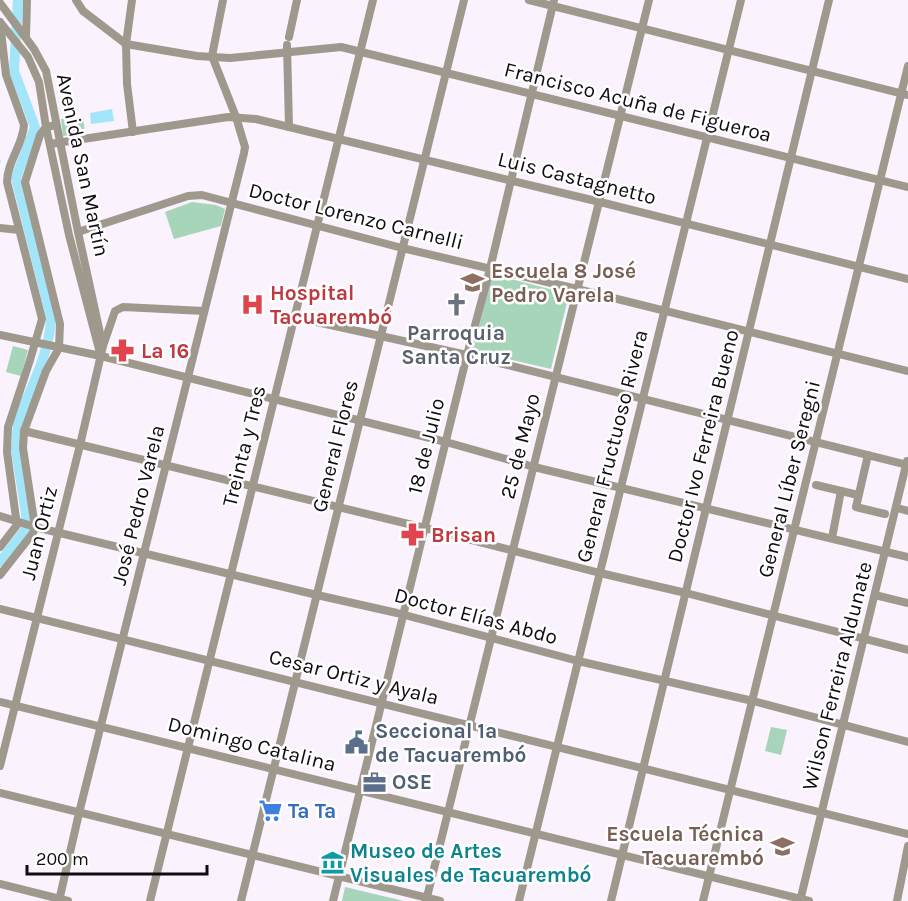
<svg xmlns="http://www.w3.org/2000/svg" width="908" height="901" font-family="Karla,sans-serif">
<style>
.green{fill:#a7d5b9}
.water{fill:#a4e6f9}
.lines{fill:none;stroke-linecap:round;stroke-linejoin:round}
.stream{stroke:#a4e6f9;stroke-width:1.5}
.river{stroke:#a4e6f9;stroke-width:10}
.minor{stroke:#9f988c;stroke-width:8}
.labels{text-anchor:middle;stroke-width:5;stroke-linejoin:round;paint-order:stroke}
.street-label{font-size:21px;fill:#110a13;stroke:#fff}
.education-label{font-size:21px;font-weight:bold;fill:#785e54;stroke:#fff;text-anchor:start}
.health-label{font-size:21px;font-weight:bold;fill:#be3a42;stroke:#fff;text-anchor:start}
.worship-label{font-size:21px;font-weight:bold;fill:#5b616d;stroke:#fff}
.service-label{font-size:21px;font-weight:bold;fill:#4e5e75;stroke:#fff;text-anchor:start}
.shop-label{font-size:21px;font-weight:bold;fill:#366cbe;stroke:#fff;text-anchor:start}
.culture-label{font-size:21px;font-weight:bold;fill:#0d838f;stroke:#fff;text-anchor:start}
</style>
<rect width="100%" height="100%" fill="#faf2fd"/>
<g class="green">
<path d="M83 117 85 133 63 136 61 119Z"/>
<path d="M192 202 216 205 225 209 221 226 174 239 165 212Z"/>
<path d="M492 274 569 294 551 369 473 351Z"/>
<path d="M13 346 28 350 21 376 6 372Z"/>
<path d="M771 727 787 730 781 755 765 751Z"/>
<path d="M345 887 404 901H342Z"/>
</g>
<path class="water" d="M112 109 114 121 91 124 90 113Z"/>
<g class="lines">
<path class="stream" d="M0 161V162"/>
<path class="river" d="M0 562 26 529V513L16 450 18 421C30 389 50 353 51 318L16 178 35 127 14 71 18 0"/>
<g class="minor">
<path d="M76 0 83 11 126 44 197 56 230 58 341 47 908 187"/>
<path d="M132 0 126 44 127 84 133 132"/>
<path d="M529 0 908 95"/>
<path d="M0 3 34 49 46 71 78 232 102 342"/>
<path d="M0 22 28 57 39 82 46 127 69 235 100 353"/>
<path d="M26 37 27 0"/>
<path d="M289 37 297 0"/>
<path d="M287 45 289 127"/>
<path d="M50 144 228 117 256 119 600 202 908 279"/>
<path d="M0 228 19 230"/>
<path d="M78 232 188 196 202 195 402 248 577 289 908 371"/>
<path d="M294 317 467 355 908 465"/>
<path d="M0 335 101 356 446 442 534 467 908 557"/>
<path d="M24 431 425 528 600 573 686 593 908 650"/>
<path d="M868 455 856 507 885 514"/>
<path d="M816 485 858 495"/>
<path d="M897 508 908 511"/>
<path d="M0 516 35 527 317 595 397 613 578 661 753 701 908 742"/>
<path d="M832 538 841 491"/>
<path d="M0 547 17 525 7 452 8 427 30 360 42 319 7 182C7 162 23 145 24 125L6 75 0 22"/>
<path d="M0 575 33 533 35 527 23 448 24 431 46 371 59 348 60 324 25 182 40 135 46 127 56 125"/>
<path d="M875 595 908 603"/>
<path d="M0 609 908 834"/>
<path d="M0 702 809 901"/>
<path d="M0 766 80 445 103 346 115 311 123 307 204 311"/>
<path d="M0 793 440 901"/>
<path d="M0 884 68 901"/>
<path d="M59 901 79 813 244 153 245 147 236 117 212 56 223 0"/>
<path d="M150 901 373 0"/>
<path d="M241 901 464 0"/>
<path d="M333 901 467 355 488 277 554 0"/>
<path d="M426 901 649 0"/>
<path d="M519 901 741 0"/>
<path d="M611 901 829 0"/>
<path d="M703 901 908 66"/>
<path d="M800 901 907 461"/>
<path d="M897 901 908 846"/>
</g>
</g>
<defs>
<symbol id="school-bare" viewBox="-9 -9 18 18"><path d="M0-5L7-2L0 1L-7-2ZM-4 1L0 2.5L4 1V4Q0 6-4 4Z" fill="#8d6e63" stroke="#fff" stroke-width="2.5" paint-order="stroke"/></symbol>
<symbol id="hospital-bare" viewBox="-9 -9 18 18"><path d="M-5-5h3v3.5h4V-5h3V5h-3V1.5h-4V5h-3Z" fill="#e0444e" stroke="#fff" stroke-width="2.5" paint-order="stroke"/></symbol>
<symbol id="church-bare" viewBox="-9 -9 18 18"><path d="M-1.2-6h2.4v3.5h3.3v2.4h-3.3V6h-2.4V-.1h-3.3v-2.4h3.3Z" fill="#6b7280" stroke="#fff" stroke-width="2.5" paint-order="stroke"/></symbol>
<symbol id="pharmacy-bare" viewBox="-9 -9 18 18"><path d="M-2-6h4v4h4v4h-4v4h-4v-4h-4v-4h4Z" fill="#e0444e" stroke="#fff" stroke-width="2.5" paint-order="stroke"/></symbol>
<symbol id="civic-bare" viewBox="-9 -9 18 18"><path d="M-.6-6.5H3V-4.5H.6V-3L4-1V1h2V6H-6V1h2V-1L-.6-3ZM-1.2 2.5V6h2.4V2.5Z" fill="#5c6f8a" stroke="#fff" stroke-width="2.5" paint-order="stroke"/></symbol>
<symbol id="office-bare" viewBox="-9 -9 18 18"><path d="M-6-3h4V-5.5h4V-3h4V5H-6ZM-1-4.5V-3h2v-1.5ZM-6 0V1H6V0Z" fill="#5c6f8a" stroke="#fff" stroke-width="2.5" paint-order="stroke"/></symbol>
<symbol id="supermarket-bare" viewBox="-9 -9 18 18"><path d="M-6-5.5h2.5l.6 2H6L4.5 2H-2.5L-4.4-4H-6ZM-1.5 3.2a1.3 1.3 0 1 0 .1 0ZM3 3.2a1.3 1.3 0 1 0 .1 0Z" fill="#3f7fe0" stroke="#fff" stroke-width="2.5" paint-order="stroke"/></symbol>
<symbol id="museum-bare" viewBox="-9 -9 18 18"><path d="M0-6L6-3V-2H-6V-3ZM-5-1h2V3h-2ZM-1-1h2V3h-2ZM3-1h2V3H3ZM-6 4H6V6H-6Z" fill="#0f9aa8" stroke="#fff" stroke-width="2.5" paint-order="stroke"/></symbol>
</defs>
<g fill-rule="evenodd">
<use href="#school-bare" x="456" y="266" width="33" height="33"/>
<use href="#hospital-bare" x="236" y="288" width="33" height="33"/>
<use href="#church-bare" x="440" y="288" width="33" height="33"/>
<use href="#pharmacy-bare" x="106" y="334" width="33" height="33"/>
<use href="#pharmacy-bare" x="396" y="518" width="33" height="33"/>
<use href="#civic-bare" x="340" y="726" width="33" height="33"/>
<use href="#office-bare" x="358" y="766" width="33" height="33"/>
<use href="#supermarket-bare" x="254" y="794" width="33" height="33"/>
<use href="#school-bare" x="766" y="830" width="33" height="33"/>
<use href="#museum-bare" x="316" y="846" width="33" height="33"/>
</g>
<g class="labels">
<g class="street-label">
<text transform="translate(638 102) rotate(14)" y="7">Francisco Acuña de Figueroa</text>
<text transform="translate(83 165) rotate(78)" y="7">Avenida San Martín</text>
<text transform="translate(577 178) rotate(14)" y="7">Luis Castagnetto</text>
<text transform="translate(356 216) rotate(14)" y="7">Doctor Lorenzo Carnelli</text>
<text transform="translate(244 446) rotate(-76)" y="7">Treinta y Tres</text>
<text transform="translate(335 446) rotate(-76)" y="7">General Flores</text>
<text transform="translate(426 446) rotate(-76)" y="7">18 de Julio</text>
<text transform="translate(520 446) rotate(-76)" y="7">25 de Mayo</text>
<text transform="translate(612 446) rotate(-76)" y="7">General Fructuoso Rivera</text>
<text transform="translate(703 446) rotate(-76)" y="7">Doctor Ivo Ferreira Bueno</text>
<text transform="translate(789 479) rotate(-76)" y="7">General Líber Seregni</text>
<text transform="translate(138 505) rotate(-76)" y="7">José Pedro Varela</text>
<text transform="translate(39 533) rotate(-76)" y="7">Juan Ortiz</text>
<text transform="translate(476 616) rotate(15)" y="7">Doctor Elías Abdo</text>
<text transform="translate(837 676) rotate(-76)" y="7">Wilson Ferreira Aldunate</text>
<text transform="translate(354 677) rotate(14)" y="7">Cesar Ortiz y Ayala</text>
<text transform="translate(252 744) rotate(14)" y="7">Domingo Catalina</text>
</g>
<g class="education-label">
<text x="491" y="278">Escuela 8 José<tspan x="491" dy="24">Pedro Varela</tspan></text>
<text x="764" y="841" text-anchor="end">Escuela Técnica<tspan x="764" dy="24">Tacuarembó</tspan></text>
</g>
<g class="health-label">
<text x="270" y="300">Hospital<tspan x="270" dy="24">Tacuarembó</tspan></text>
<text x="141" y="358">La 16</text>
<text x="431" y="542">Brisan</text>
</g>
<g class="worship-label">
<text x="456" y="340">Parroquia<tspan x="456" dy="24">Santa Cruz</tspan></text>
</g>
<g class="service-label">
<text x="375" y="738">Seccional 1a<tspan x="375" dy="24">de Tacuarembó</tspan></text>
<text x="392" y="789">OSE</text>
</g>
<g class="shop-label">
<text x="288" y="818">Ta Ta</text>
</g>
<g class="culture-label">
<text x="350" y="858">Museo de Artes<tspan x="350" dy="24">Visuales de Tacuarembó</tspan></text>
</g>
</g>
<path d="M27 865v9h180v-9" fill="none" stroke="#110a13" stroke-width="3"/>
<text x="36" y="865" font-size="18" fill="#110a13" stroke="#ffffff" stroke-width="4.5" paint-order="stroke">200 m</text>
</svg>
